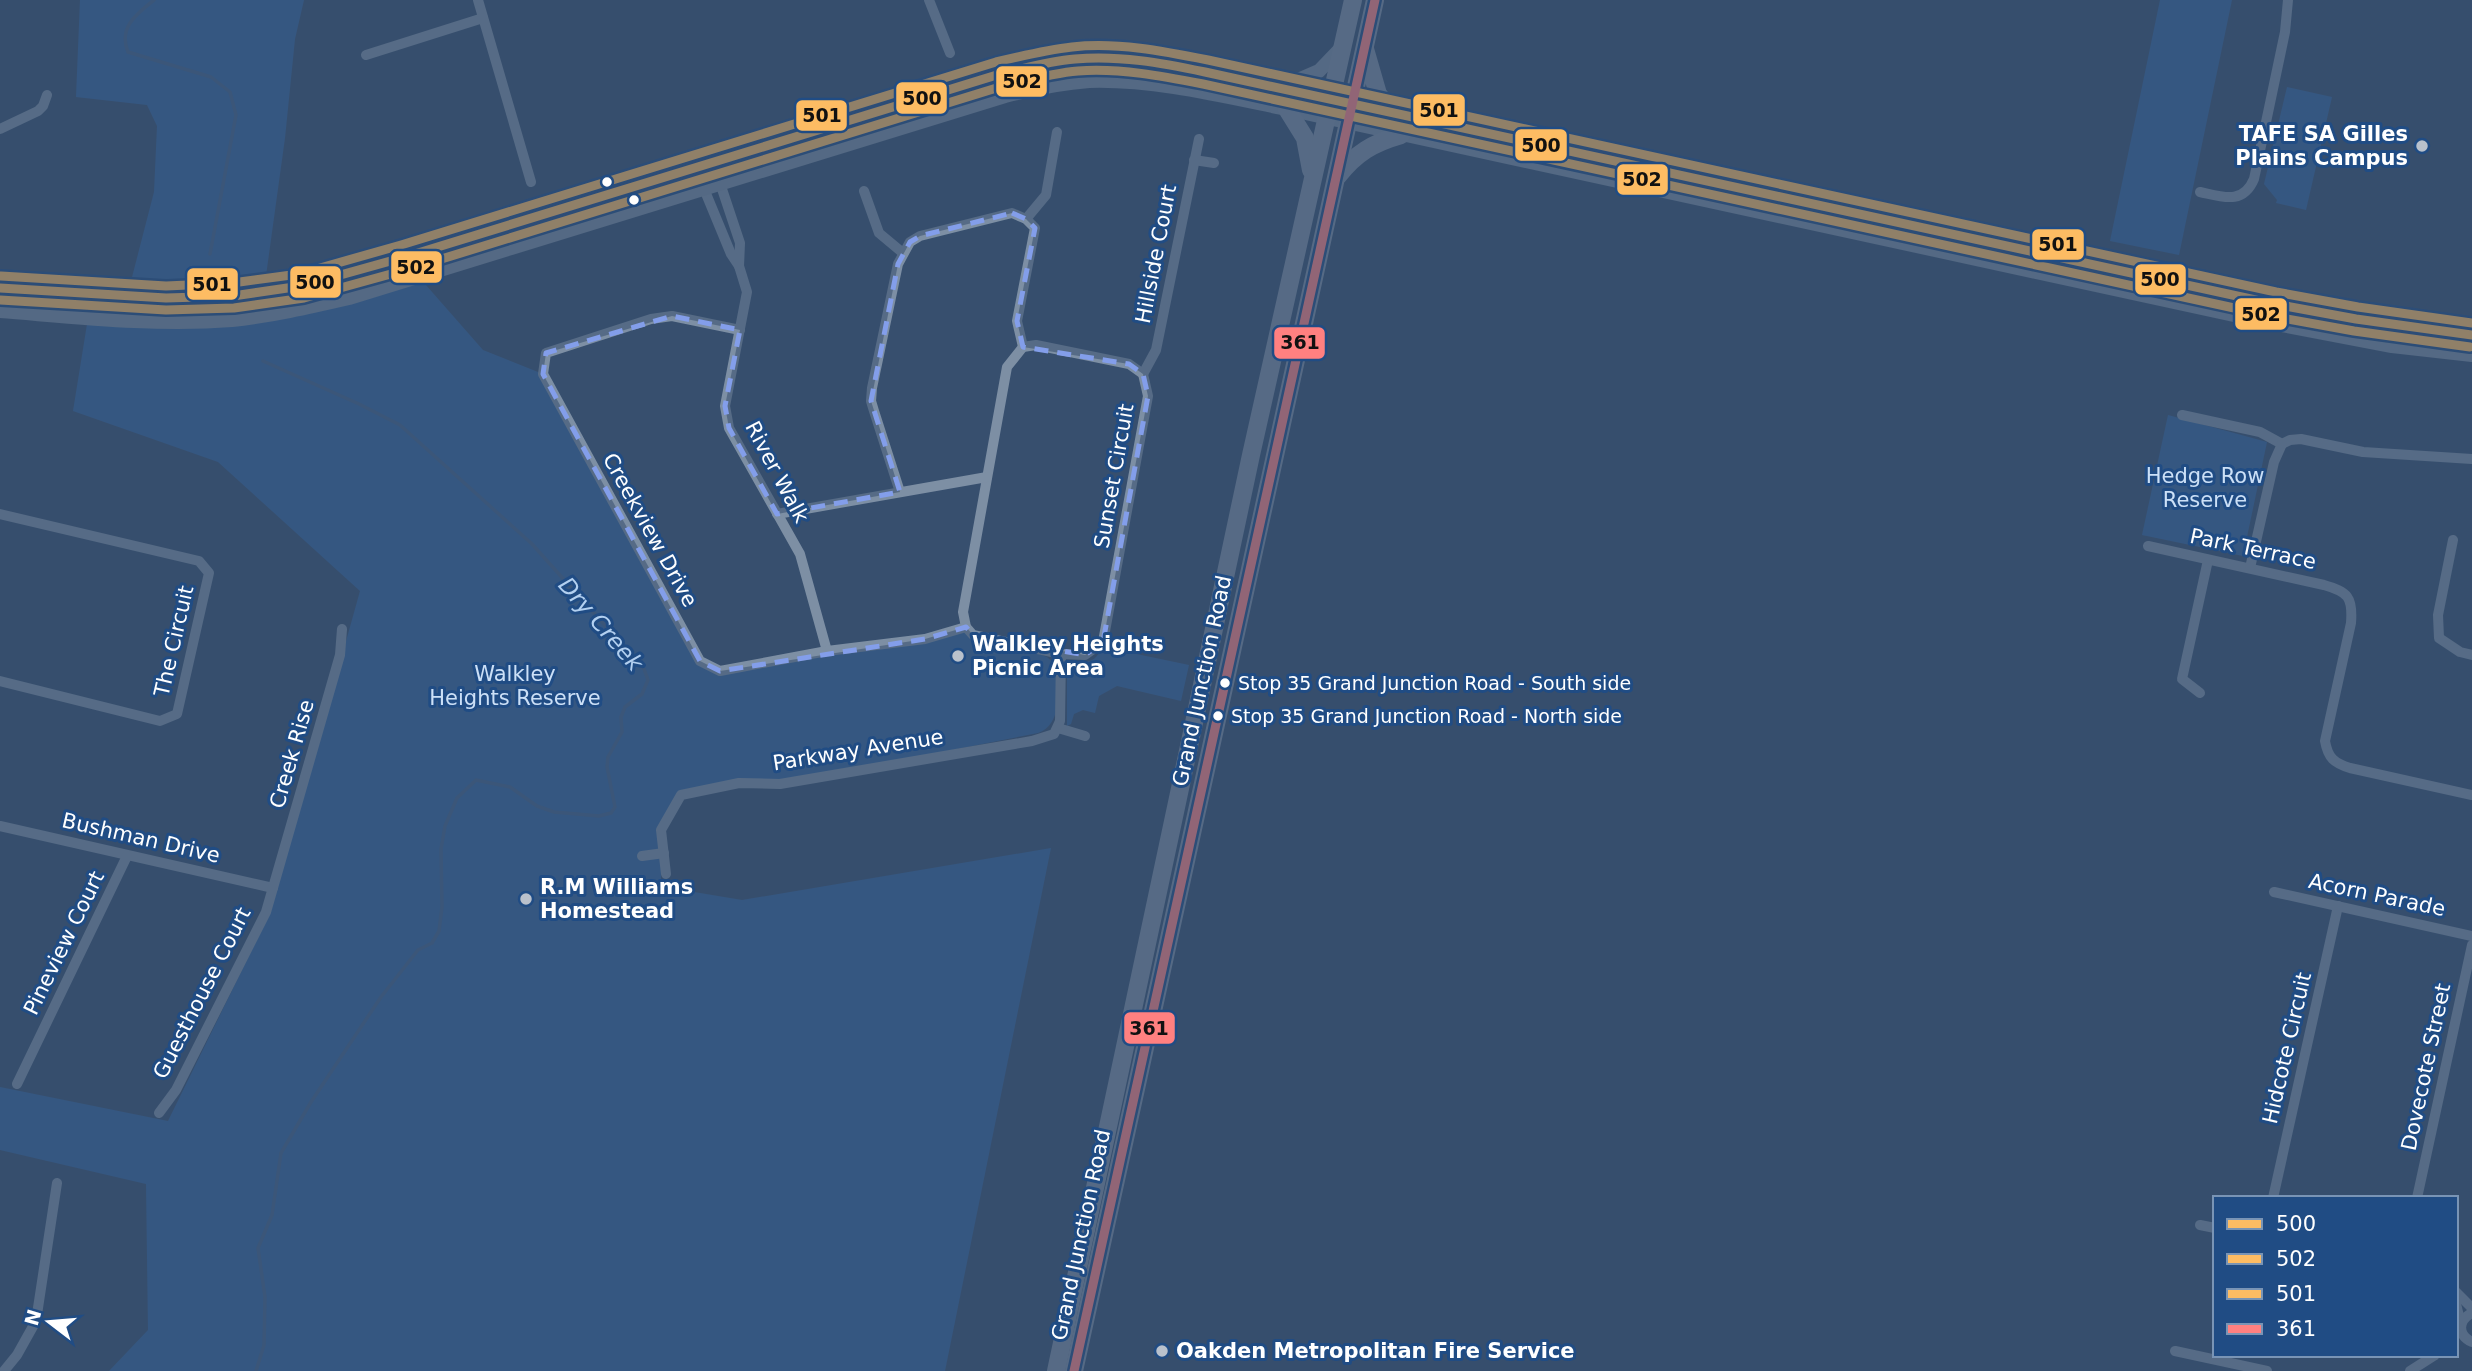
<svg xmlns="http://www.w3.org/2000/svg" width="2472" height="1371" font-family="'DejaVu Sans',sans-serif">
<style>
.green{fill:#34639a}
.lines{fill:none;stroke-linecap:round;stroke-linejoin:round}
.stream{stroke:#416087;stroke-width:3.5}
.minor{stroke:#7d8fa4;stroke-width:10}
.secondary{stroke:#788a9f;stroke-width:14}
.trunk{stroke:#7d8da2;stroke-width:18}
.bus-1-casing{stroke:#204c84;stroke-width:14}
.bus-2-casing{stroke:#204c84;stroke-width:14}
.bus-3-casing{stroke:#204c84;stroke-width:14}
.bus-4-casing{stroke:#204c84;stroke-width:14}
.bus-1{stroke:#fdbc63;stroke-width:9}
.bus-2{stroke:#fdbc63;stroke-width:9}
.bus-3{stroke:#fdbc63;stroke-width:9}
.bus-4{stroke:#ff8080;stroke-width:9}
.marked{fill:none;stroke:#839eea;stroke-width:5;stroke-dasharray:14 9;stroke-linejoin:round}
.poi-dot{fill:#b9c1cc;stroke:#204c84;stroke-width:2.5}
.bus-dot{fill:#fff;stroke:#204c84;stroke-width:2.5}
.labels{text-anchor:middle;stroke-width:6;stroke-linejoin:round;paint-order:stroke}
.bus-label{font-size:19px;fill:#fff;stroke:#204c84;text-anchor:start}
.poi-label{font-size:21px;font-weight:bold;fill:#fff;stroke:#204c84;text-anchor:start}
.street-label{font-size:21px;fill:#fff;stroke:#204c84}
.park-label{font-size:21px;fill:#cce0f7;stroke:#204c84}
.water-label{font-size:23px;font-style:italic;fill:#b3d0f0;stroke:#204c84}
.line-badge{stroke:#204c84;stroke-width:2.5}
.pale-badge-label{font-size:19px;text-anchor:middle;font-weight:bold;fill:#111}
</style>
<rect width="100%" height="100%" fill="#374f6e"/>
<g class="green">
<path d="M80 0H304L295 39 285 138 265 283 143 288 130 285 154 192 157 126 147 105 76 97Z"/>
<path d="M2160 0H2232L2179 255 2110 241Z"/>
<path d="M2287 87 2332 97 2306 210 2276 203 2277 200 2264 184Z"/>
<path d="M418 276 483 350 543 374 700 661 721 671 966 627 1047 657 1057 666C1057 689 1064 723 1038 733L780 784H756L681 795 661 830V883L652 885 742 900 1051 848 945 1371H109L148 1330 146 1184 0 1150V1087L168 1121 271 911 360 591 218 462 73 411 88 318 255 317Z"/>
<path d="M2168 415 2267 442 2243 556 2142 535Z"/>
<path d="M1103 647 1189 665 1181 701 1117 686 1099 696 1095 713 1083 710 1074 714 1071 724 1067 726V667C1083 656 1090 671 1103 647Z"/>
</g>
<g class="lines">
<g class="stream">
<path d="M154 0C136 14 118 28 128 52L211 77 230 92 236 115 210 254"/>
<path d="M256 1371 264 1345 265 1297 258 1248 272 1215 281 1153 311 1102 381 997 418 950 432 943 439 931 442 907 441 849 445 826 457 798 476 780 510 787 537 806 554 812 599 816 611 813 615 807 607 767 608 757 622 732 621 717 625 707 642 694 648 680 644 669 532 544 400 425 359 404 263 361"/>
</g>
<g class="minor">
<path d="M478 0 531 182"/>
<path d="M929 0 950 53"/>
<path d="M366 55 483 18"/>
<path d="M0 129 38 111 43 106 47 95"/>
<path d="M1194 160 1214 163"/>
<path d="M713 162 740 243 739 266 747 292 725 406 729 428 800 554 827 651"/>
<path d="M695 167 731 254 739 266"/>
<path d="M864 191 879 233 903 253"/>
<path d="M2200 192C2223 197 2243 205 2254 179L2285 32 2288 0"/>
<path d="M1026 219 1046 195 1057 132"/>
<path d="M740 330 672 316 651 319 546 353 543 374 700 661 720 671 827 651 925 639 966 627"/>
<path d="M1036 345 1129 364 1143 374 1148 396 1103 642 1085 655 1061 654 973 635 966 627 963 612 1007 367 1023 347Z"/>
<path d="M1143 374 1156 350 1199 139"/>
<path d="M2182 415 2260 432 2282 444"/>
<path d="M2282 444 2290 440 2301 439 2363 452 2472 459"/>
<path d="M900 492 874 411 871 401 872 388 898 264 910 242 920 236 1012 213 1026 219 1035 228 1017 321 1023 347"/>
<path d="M0 514 199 561 209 573 177 714 160 721 0 681"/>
<path d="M777 514 987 477"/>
<path d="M2453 540 2438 615 2439 638 2460 652 2472 655"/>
<path d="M2148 546 2324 585C2348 592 2353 597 2351 623L2325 741C2328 758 2334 763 2350 768L2472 795"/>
<path d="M2250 568 2274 462 2282 444"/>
<path d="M2200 693 2182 679 2208 560"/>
<path d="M1058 728 1085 736"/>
<path d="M0 826 273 888"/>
<path d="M642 856 664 853"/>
<path d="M666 874 661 830 681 795 739 783 780 784 1032 741 1054 734 1060 721 1061 654"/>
<path d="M2274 892 2472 936"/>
<path d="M17 1084 127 856"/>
<path d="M159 1113 176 1090 266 912 340 655 342 629"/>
<path d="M2273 1198 2338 906"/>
<path d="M2417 1198 2472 945"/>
<path d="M2200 1225 2215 1228"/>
<path d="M2456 1292 2472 1308"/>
<path d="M2456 1304 2461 1324"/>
<path d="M2472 1313C2458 1320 2457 1335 2472 1342"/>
<path d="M2175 1351 2267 1371"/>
<path d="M4 1371 17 1355 36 1321 57 1183"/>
<path d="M2410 1371 2435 1355"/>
</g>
<g class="secondary">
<path d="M1282 87 1319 71 1342 47"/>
<path d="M0 288C89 295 177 304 266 292 313 286 360 270 405 257L1000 74C1025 68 1050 62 1075 59 1133 54 1191 69 1248 81L2274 304 2356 319 2472 335"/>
<path d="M0 311C77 317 154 326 232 320 271 316 310 307 349 298L1005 96C1032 89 1061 83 1089 81 1155 79 1223 96 1287 109L2266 322 2392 346 2472 355"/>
</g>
<g class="trunk">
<path d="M1365 49 1378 94 1391 111"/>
<path d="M1287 109 1305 138 1311 170"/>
<path d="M1338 176C1356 153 1373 143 1401 135"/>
<path d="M1056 1371 1251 455 1353 0"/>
<path d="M1074 1371 1375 0"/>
</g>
<defs>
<path id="bus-1" d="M0 288 166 298 233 296 301 286 405 257 1000 74C1025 68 1050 61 1075 59 1119 55 1162 63 1205 72L2274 304 2356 319 2472 335"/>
<path id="bus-2" d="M0 300 166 310 234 308 304 298 409 269 1003 86C1028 80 1053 73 1078 71 1120 68 1162 76 1203 84L2271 316 2354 331 2470 347"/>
<path id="bus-3" d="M1 276 166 286 232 283 299 274 401 245 996 62C1021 56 1046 50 1072 47 1117 42 1163 51 1208 60L2276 292 2358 307 2472 323"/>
<path id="bus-4" d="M1074 1371 1375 0"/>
</defs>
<use href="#bus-1" class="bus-1-casing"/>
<use href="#bus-2" class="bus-2-casing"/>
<use href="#bus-3" class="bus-3-casing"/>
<use href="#bus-4" class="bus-4-casing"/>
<use href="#bus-1" class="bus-1"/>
<use href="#bus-2" class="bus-2"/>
<use href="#bus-3" class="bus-3"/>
<use href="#bus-4" class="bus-4"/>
</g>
<path d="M0 0H2472V1371H0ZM1012 213 1026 219 1035 228 1017 321 1023 347 1129 364 1143 374 1148 396 1103 642 1085 655 973 635 966 627 925 639 720 671 700 661 543 374 546 353 672 316 740 330 725 406 729 428 777 514 900 492 871 401 898 264 910 242 920 236Z" fill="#374f6e" fill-opacity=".55" fill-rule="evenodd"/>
<path class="marked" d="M1012 213 1026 219 1035 228 1017 321 1023 347 1129 364 1143 374 1148 396 1103 642 1085 655 973 635 966 627 925 639 720 671 700 661 543 374 546 353 672 316 740 330 725 406 729 428 777 514 900 492 871 401 898 264 910 242 920 236Z"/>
<g class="poi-dot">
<circle cx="2422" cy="146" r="7"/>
<circle cx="958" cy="656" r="7"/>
<circle cx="526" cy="899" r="7"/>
<circle cx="1162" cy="1351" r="7"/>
</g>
<g class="bus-dot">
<circle cx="607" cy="182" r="6"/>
<circle cx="634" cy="200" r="6"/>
<circle cx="1225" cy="683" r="6"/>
<circle cx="1218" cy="716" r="6"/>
</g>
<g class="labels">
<g class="bus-label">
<text x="1238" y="690">Stop 35 Grand Junction Road - South side</text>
<text x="1231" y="723">Stop 35 Grand Junction Road - North side</text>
</g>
<g class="poi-label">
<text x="2408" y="141" text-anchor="end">TAFE SA Gilles<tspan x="2408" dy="24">Plains Campus</tspan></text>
<text x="972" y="651">Walkley Heights<tspan x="972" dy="24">Picnic Area</tspan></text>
<text x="540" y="894">R.M Williams<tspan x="540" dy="24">Homestead</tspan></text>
<text x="1176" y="1358">Oakden Metropolitan Fire Service</text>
</g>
<g class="street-label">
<text transform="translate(1156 254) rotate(-79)" y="7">Hillside Court</text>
<text transform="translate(777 472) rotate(62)" y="7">River Walk</text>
<text transform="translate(1114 476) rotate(-80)" y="7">Sunset Circuit</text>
<text transform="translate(650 530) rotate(61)" y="7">Creekview Drive</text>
<text transform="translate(2253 549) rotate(12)" y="7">Park Terrace</text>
<text transform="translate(174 641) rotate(-77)" y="7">The Circuit</text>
<text transform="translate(1202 681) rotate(-78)" y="7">Grand Junction Road</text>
<text transform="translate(858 750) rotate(-9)" y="7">Parkway Avenue</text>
<text transform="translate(292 754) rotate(-74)" y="7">Creek Rise</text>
<text transform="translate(141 838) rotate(13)" y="7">Bushman Drive</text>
<text transform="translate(2377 895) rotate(12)" y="7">Acorn Parade</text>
<text transform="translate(64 943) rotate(-64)" y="7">Pineview Court</text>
<text transform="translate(202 993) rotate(-63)" y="7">Guesthouse Court</text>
<text transform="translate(2287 1048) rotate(-77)" y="7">Hidcote Circuit</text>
<text transform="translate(2426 1067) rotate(-78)" y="7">Dovecote Street</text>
<text transform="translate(1081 1235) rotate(-78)" y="7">Grand Junction Road</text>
</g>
<g class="park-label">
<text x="2205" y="483">Hedge Row<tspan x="2205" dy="24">Reserve</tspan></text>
<text x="515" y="681">Walkley<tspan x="515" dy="24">Heights Reserve</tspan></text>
</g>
<g class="water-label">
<text transform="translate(601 624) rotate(49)" y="8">Dry Creek</text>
</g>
</g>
<g class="line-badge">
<rect x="995" y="65" width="53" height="33" rx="7" fill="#fdbc63"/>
<rect x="895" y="81" width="53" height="34" rx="7" fill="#fdbc63"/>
<rect x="1412" y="93" width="54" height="34" rx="7" fill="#fdbc63"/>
<rect x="795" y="99" width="53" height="33" rx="7" fill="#fdbc63"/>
<rect x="1514" y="128" width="54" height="34" rx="7" fill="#fdbc63"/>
<rect x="1616" y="163" width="53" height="33" rx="7" fill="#fdbc63"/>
<rect x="2031" y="228" width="54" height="33" rx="7" fill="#fdbc63"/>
<rect x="390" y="250" width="53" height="34" rx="7" fill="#fdbc63"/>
<rect x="2134" y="263" width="53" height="33" rx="7" fill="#fdbc63"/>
<rect x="289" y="265" width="53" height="34" rx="7" fill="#fdbc63"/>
<rect x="186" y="267" width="53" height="34" rx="7" fill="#fdbc63"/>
<rect x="2234" y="297" width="54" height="34" rx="7" fill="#fdbc63"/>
<rect x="1273" y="326" width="53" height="34" rx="7" fill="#ff8080"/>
<rect x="1123" y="1011" width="53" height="34" rx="7" fill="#ff8080"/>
</g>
<g class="pale-badge-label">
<text x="1022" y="88">502</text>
<text x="922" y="105">500</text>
<text x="1439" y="117">501</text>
<text x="822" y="122">501</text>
<text x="1541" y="152">500</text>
<text x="1642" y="186">502</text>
<text x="2058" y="251">501</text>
<text x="416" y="274">502</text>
<text x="2160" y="286">500</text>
<text x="315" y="289">500</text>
<text x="212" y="291">501</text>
<text x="2261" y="321">502</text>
<text x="1300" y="349">361</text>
<text x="1149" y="1035">361</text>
</g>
<rect x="2213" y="1196" width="245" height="161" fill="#204c84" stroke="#7994b5" stroke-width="2"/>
<rect x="2227" y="1219" width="35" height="10" fill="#fdbc63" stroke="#7994b5" stroke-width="2"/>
<text x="2276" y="1231" font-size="21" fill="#ffffff">500</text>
<rect x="2227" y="1254" width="35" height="10" fill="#fdbc63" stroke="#7994b5" stroke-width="2"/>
<text x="2276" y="1266" font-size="21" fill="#ffffff">502</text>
<rect x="2227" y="1289" width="35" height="10" fill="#fdbc63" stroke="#7994b5" stroke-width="2"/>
<text x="2276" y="1301" font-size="21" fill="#ffffff">501</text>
<rect x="2227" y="1324" width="35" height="10" fill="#ff8080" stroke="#7994b5" stroke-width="2"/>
<text x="2276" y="1336" font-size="21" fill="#ffffff">361</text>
<g transform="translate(49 1322) rotate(286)" stroke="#204c84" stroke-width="5" paint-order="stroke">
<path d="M0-5L12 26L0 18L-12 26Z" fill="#ffffff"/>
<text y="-10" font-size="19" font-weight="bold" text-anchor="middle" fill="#ffffff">N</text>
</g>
</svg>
